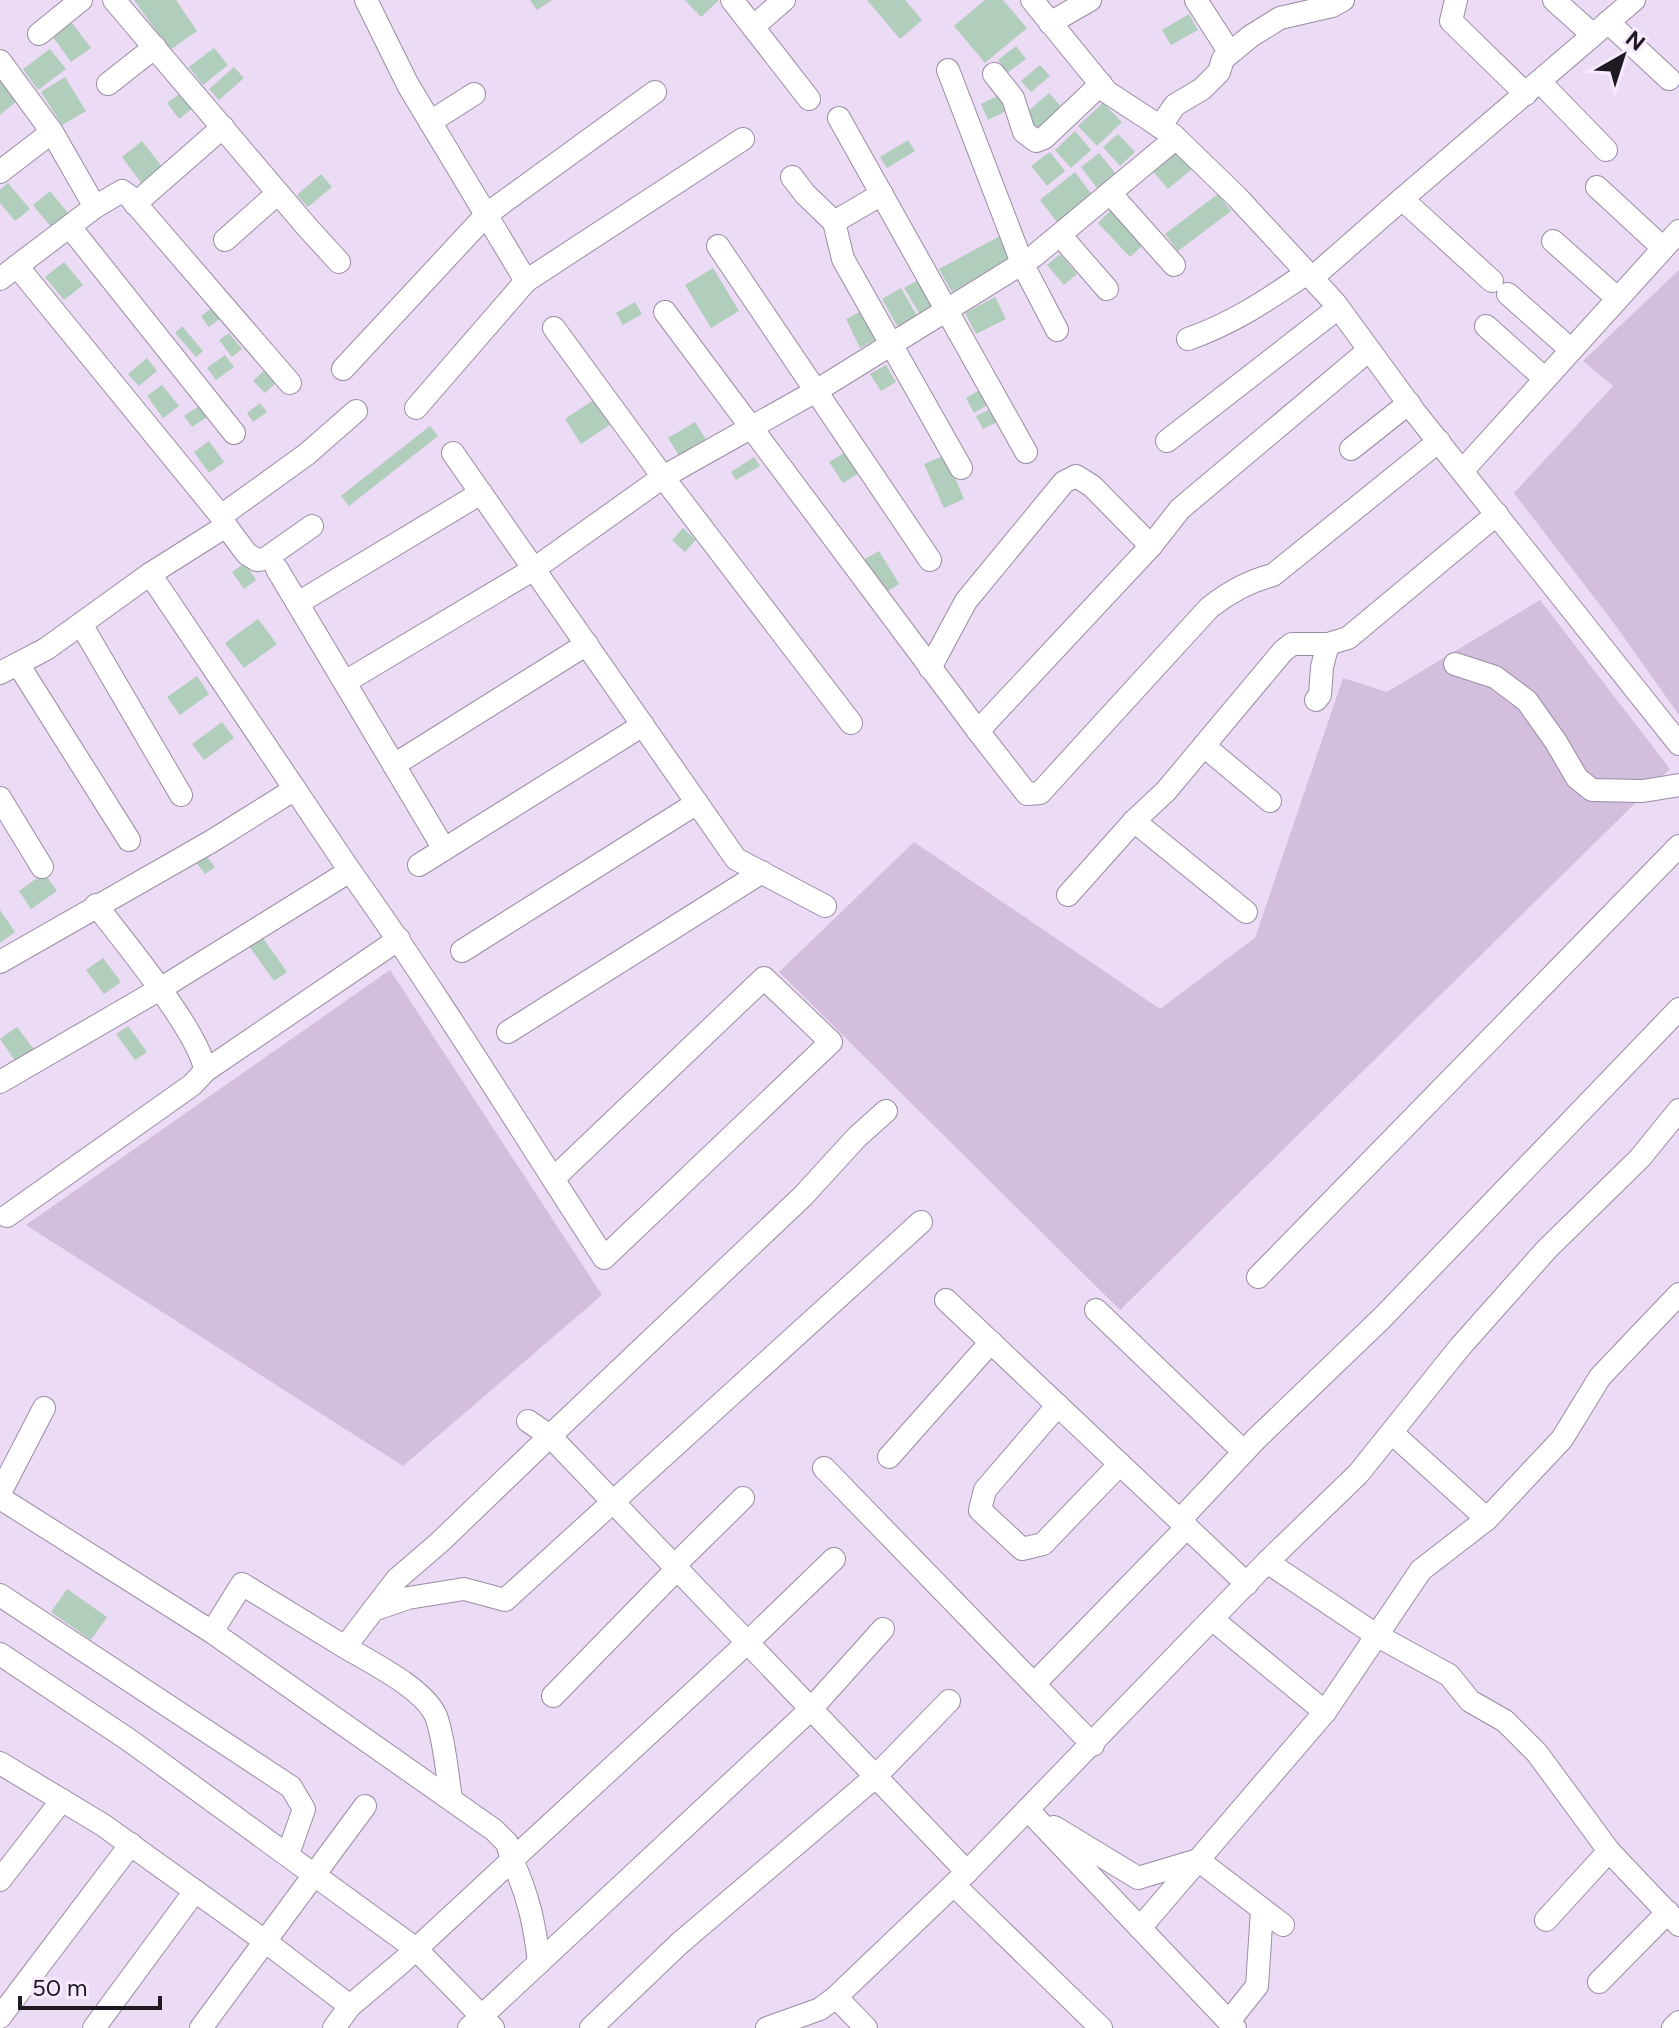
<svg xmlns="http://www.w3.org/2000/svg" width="1679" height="2028" font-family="Figtree,sans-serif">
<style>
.green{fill:#d3bede}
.building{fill:#b1cdbc}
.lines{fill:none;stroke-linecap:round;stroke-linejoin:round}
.minor-casing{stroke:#9a8ca3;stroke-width:24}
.minor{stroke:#fff;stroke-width:22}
</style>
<rect width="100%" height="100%" fill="#ebdbf4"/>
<g class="green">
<path d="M1679 270V715L1613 622 1514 493 1613 386 1583 361Z"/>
<path d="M1540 600 1670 769 1120 1310 779 972 914 842 1160 1009 1255 938 1343 678 1387 692Z"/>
<path d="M390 970 602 1295 403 1466 26 1225Z"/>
</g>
<g class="building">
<path d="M134 0H176L197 31 170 50Z"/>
<path d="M530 0H552L537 10Z"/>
<path d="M685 0H719L701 17Z"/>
<path d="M867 0H905L922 20 900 39Z"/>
<path d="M985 0H1003L1027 28 985 63 954 26Z"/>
<path d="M1189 14 1198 30 1171 45 1162 30Z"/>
<path d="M72 23 91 48 71 62 53 37Z"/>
<path d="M1016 46 1026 59 1007 73 998 60Z"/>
<path d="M214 48 228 65 203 85 189 67Z"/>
<path d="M50 49 66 69 38 90 23 69Z"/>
<path d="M1040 65 1050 76 1031 92 1021 81Z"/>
<path d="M234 67 244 78 219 100 209 89Z"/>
<path d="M65 77 86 111 62 125 41 92Z"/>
<path d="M0 79 18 100 0 115Z"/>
<path d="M185 90 197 105 179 119 167 103Z"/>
<path d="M1003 93 1011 109 988 120 981 104Z"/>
<path d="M1049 93 1064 110 1040 131 1025 114Z"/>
<path d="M1103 103 1122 122 1097 146 1078 126Z"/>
<path d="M1075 131 1091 150 1071 168 1055 150Z"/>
<path d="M1118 134 1135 152 1120 166 1103 147Z"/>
<path d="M908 140 915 151 887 168 880 157Z"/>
<path d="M142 141 163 168 142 184 122 157Z"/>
<path d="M1177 150 1192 169 1168 189 1152 170Z"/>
<path d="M1050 152 1065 171 1047 186 1031 166Z"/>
<path d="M1099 153 1115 173 1097 188 1081 167Z"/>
<path d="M1075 172 1092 195 1057 222 1040 200Z"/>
<path d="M321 174 332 187 308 207 297 195Z"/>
<path d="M8 183 30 209 15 221 0 203V190Z"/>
<path d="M50 191 68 213 51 227 33 205Z"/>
<path d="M1218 194 1231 211 1178 251 1165 234Z"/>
<path d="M1113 208 1145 243 1130 257 1098 223Z"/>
<path d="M1000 236 1012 258 952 292 939 269Z"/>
<path d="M1060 254 1077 274 1064 285 1047 265Z"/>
<path d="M64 262 83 285 64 300 45 277Z"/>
<path d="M713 268 739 311 711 328 685 285Z"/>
<path d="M925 276 942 304 921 316 904 288Z"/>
<path d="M901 288 918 318 899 329 882 299Z"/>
<path d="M995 297 1006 319 976 334 965 313Z"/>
<path d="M635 302 642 314 623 325 616 313Z"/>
<path d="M216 305 224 316 209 327 201 316Z"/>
<path d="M867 308 881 337 860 348 846 319Z"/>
<path d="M182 326 203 351 196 357 175 333Z"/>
<path d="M229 333 242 349 232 357 219 340Z"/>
<path d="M225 355 234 367 216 380 207 368Z"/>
<path d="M147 358 157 371 139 386 128 374Z"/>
<path d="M886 365 896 382 881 391 870 374Z"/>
<path d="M268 367 280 379 265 393 253 381Z"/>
<path d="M162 385 179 406 163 418 147 396Z"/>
<path d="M983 388 991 403 974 413 966 398Z"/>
<path d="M601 395 617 420 581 444 565 419Z"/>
<path d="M260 403 267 412 253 422 247 413Z"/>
<path d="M199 406 207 417 192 427 184 416Z"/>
<path d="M995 407 1001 420 983 429 976 416Z"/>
<path d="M695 422 708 443 681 459 668 438Z"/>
<path d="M430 426 438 436 349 506 341 496Z"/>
<path d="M209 441 224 462 209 473 194 452Z"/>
<path d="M854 447 867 468 843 483 829 462Z"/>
<path d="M945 455 964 499 944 508 924 464Z"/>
<path d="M754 457 760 466 736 480 731 472Z"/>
<path d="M683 528 696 540 685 552 672 540Z"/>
<path d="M879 551 899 584 882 595 861 561Z"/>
<path d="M245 563 256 580 244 589 232 572Z"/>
<path d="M258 619 277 644 244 668 225 643Z"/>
<path d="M197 676 209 694 180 715 167 697Z"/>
<path d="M222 722 234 738 204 760 192 744Z"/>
<path d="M205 854 215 867 205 874 195 861Z"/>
<path d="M44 873 57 891 31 909 19 891Z"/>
<path d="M0 910 15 932 0 943Z"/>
<path d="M260 934 287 972 274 981 247 943Z"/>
<path d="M103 958 121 982 104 994 86 970Z"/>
<path d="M128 1026 147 1052 135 1060 116 1034Z"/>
<path d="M17 1027 36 1052 18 1065 0 1039Z"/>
<path d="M67 1589 107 1617 91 1640 51 1612Z"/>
</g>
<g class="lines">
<defs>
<g id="minor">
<path d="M114 0 307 227 339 262"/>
<path d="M366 0 408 85 526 281"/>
<path d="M732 0 809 99"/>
<path d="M1032 0 1107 92 1173 135 1237 197 1335 303 1414 411 1679 744"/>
<path d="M1196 0 1230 53"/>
<path d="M1456 0 1451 21 1526 94"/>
<path d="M1554 0 1593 35"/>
<path d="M1608 22 1669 79"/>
<path d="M1050 23 1090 0"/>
<path d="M753 27 784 0"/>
<path d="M39 34 81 0"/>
<path d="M0 61 52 132 0 172"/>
<path d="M948 70 1022 263 1057 330"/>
<path d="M994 74 1013 98 1024 132 1036 141 1044 138 1101 84"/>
<path d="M1540 82 1606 150"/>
<path d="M108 84 155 47"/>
<path d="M839 118 1026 452"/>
<path d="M430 122 474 94"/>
<path d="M1160 127 1175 105 1202 89 1219 72 1223 59 1251 36 1280 18 1332 6 1343 0"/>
<path d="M52 132 95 207 17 266 221 516 226 526"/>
<path d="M792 177 805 194 834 222 843 259 961 468"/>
<path d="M1597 187 1663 248"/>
<path d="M1110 193 1174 265"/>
<path d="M1402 199 1634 0"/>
<path d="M135 204 223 127"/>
<path d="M95 207 122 191 129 196 290 383"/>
<path d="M834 222 882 194"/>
<path d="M70 227 234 433"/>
<path d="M1060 235 1107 289"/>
<path d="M225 240 278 193"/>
<path d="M1553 241 1617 298"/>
<path d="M718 246 930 560"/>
<path d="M1312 278 1402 199 1492 281"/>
<path d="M0 279 17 266"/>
<path d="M1508 294 1570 349"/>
<path d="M665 312 978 731 1027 794 1040 793 1209 608C1229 592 1249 581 1273 575L1439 441"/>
<path d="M1486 326 1544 378"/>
<path d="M554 328 663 477 851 723"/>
<path d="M1188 339C1234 323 1267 300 1307 273"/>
<path d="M343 369 487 214 655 92"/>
<path d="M416 408 526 281 743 139"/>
<path d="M1167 441 1338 308"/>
<path d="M1351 449 1409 403"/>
<path d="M453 453 736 859 825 906"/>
<path d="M1463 470 1679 231"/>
<path d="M221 516 307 454 356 411"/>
<path d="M277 569 444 849"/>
<path d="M150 574 226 526 247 554 257 560 265 559 312 526"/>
<path d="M298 603 481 493"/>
<path d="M81 624 181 795"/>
<path d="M18 664 129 840"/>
<path d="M1455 664 1495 677 1527 701 1556 742 1577 778 1592 790 1643 791 1679 785"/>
<path d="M930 668 966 601 1064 482 1076 476 1092 486 1151 546"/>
<path d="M0 673 46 649 150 574 350 871 160 989 0 1082"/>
<path d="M345 682 534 569 663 477 816 391 1034 256 1176 138"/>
<path d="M1316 700 1320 695 1322 667 1328 644"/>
<path d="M978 731 1151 546 1180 509 1369 350"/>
<path d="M1204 746 1270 801"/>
<path d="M394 765 587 644"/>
<path d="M0 798 42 867"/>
<path d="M1134 821 1166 791 1283 651 1292 644H1328L1348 638 1497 514"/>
<path d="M419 865 643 725"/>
<path d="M350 871C440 997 520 1129 604 1258L831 1042 764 978 553 1179"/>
<path d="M1068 895 1134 821 1246 912"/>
<path d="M462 951 697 803"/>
<path d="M0 962 212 841 295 789"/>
<path d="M508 1032 762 872"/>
<path d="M205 1071 399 939"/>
<path d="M7 1216 192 1085 205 1071C201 1034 122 939 96 905"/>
<path d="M1258 1277 1679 846"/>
<path d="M946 1300 1247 1584"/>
<path d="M1096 1310 1244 1452"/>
<path d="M1058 1405 985 1490 980 1510 1022 1549 1043 1544 1120 1464"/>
<path d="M528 1421 550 1436 803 1196 857 1137 886 1111"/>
<path d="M1392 1433 1487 1519"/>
<path d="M889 1457 991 1342"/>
<path d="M824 1468 1093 1745"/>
<path d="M0 1493 44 1408"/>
<path d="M0 1498 212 1632 494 1830 507 1843 512 1860 402 1962 350 2006 266 1942 103 1825 0 1763"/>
<path d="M1180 1520 1256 1439 1382 1318 1679 1009"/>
<path d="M1267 1562 1358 1474 1460 1347 1547 1249 1640 1158 1679 1110"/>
<path d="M674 1566 743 1498"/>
<path d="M0 1595 291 1787 304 1809 288 1854"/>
<path d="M373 1610 408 1598 464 1589 505 1600 921 1222"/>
<path d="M1212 1619 1325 1712"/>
<path d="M212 1632 242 1584 345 1647 397 1579 440 1542 550 1436 967 1872 1267 1562 1376 1635 1449 1675 1470 1701 1505 1721 1537 1753 1609 1851 1679 1925"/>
<path d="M345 1647C370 1662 428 1690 437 1719 445 1744 447 1773 451 1799"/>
<path d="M0 1654 129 1740 416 1949 493 2028"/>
<path d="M1034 1684 1187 1527"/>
<path d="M553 1696 677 1569"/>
<path d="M1029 1811 1235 2028"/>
<path d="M1054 1827 1138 1878 1198 1860 1283 1925"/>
<path d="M0 1880 62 1800"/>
<path d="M954 1885 1101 2028"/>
<path d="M1546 1920 1609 1851"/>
<path d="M1140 1928 1325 1712 1421 1570 1487 1519 1562 1439 1600 1377 1679 1294"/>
<path d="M539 1963C535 1925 528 1894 512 1860L747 1643 834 1559"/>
<path d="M1599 1982 1668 1912"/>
<path d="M836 1997 866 2028"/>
<path d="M0 2017 131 1844"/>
<path d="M1229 2021 1257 1986 1262 1910"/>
<path d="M94 2028 195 1891"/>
<path d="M201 2028 365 1806"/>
<path d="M334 2028 350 2006"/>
<path d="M469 2028 811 1709 883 1629"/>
<path d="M591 2028 680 1943 875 1777 949 1701"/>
<path d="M767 2028 820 2009 836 1997 967 1872"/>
<path d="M1673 2028 1679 2022"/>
</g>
</defs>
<use href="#minor" class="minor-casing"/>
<use href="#minor" class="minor"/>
</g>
<g transform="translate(1623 56) rotate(39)" stroke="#f7eafe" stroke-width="6" paint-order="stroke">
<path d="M0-6L14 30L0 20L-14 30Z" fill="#1f1922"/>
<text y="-12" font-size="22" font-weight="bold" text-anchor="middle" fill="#1f1922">N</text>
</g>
<path d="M20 1996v12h140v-12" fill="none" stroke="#1f1922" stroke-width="4"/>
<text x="32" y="1996" font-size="24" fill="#1f1922" stroke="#f7eafe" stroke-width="6" paint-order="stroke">50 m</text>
</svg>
